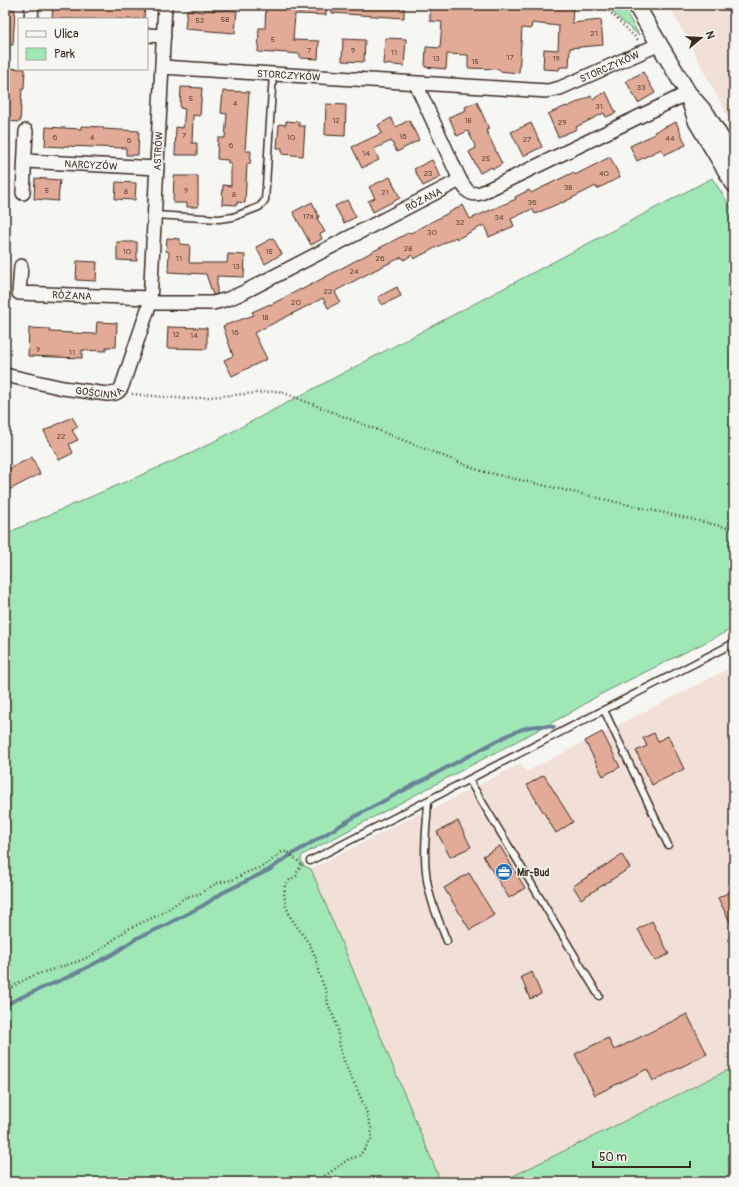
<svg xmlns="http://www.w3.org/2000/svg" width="739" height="1187" font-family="Pangolin,sans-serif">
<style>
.built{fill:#f0e0d7}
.green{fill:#9fe8b6;stroke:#6d896a}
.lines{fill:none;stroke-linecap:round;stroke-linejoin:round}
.stream{stroke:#698496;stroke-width:4}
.building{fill:#e2ab98;stroke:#3b2a1e}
.service-casing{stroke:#3b2a1e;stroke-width:9}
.minor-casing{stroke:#3b2a1e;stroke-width:16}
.tertiary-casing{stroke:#3b2a1e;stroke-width:19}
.path{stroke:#3b2a1e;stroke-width:2.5;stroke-dasharray:1 3;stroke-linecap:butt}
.service{stroke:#f6f6f2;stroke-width:6}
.minor{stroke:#f6f6f2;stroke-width:13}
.tertiary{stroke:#f6f6f2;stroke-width:16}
.labels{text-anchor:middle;stroke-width:3;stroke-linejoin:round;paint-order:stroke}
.number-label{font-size:8px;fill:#654a3c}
.street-label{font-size:10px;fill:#3b2a1e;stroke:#f6f6f2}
.poi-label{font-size:10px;font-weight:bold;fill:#3b2a1e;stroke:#f6f6f2;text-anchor:start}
</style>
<rect width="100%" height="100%" fill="#f6f6f2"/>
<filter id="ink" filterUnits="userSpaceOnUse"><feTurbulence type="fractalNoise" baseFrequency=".025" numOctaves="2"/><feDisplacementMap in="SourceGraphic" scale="8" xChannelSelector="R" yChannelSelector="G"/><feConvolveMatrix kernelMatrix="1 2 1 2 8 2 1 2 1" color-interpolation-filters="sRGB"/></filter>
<g filter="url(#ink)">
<g class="built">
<path d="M669 5H734V128Z"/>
<path d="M734 666V1067L501 1182H441L311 869 420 813 427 812 521 763 526 772Z"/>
</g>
<g class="green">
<path d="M605 5H622L639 35 624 23Z"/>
<path d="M712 178 734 212V628L601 694 568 714 302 855 301 860 304 866 311 869 441 1182H5V534L192 453Z"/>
<path d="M734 1067V1182H501Z"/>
</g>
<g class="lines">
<path class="stream" d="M5 1005 26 995 68 977 90 966 113 954 137 938 162 927 204 905 222 893 269 870 286 858 361 813 508 735C526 727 534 724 554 727"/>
</g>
<g class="building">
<path d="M53 5H145L144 19H73L52 18Z"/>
<path d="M266 5H326V15L295 14 293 40 319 41 318 59 300 58V54L274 52V53L258 52 259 28H265Z"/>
<path d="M332 5H404V18L332 13Z"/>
<path d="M430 5H545L573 7 572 23 601 20 603 45 570 48 569 67H560L559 70 543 69 544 49 558 50 559 26 532 23 531 29 522 28 519 73 499 71V69L468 68V55L447 54 446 69 425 67 426 47 440 48 442 22 430 21Z"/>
<path d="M5 9 15 10 13 45 5 44Z"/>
<path d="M187 10 204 12 205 10 224 11V10L237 11 235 33 185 29Z"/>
<path d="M385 38 406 39 404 66 383 64Z"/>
<path d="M343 39 365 40 364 62 342 61Z"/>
<path d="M5 68 25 69 24 89H22L20 122 5 121Z"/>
<path d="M643 72 655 93 638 103 626 81Z"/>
<path d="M181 87 202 88 200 116 193 115 192 143H197V155H175L176 127 183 128 185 109 180 108Z"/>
<path d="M223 91 249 92 245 151H251L250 164H247L245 203 237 202V205L222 204 223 185 231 186V163H228V160L217 159 218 138H225L227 114 221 113Z"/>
<path d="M606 92 616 113 606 117 604 113 576 127 577 129 558 137 548 114 566 106 567 107 591 96 593 99Z"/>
<path d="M477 102 489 129 486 130 502 164 493 169 492 167 480 173 469 152 476 148 468 131 457 136 449 117 466 110 465 107Z"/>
<path d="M326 104 346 105 345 136 325 135Z"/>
<path d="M391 118 396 127 409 120 419 140 397 152 391 141 374 149 379 160 362 168 352 147 382 133 378 125Z"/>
<path d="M286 121 299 122V126H305L303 156 282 154V148H277L279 124 286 125Z"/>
<path d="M676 122 686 145 664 155 661 149 637 161 630 146 655 134 654 132Z"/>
<path d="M531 123 542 147 523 156 511 132Z"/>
<path d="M81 126 103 127V129L139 131 138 155H126V148L64 146V147L45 146 46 127 81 129Z"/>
<path d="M610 157 620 177 597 189 596 186 562 203V202L535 214 532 209 511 219 514 226 489 237 484 225 457 239 456 237 414 259 412 255 404 260 402 257 375 270 337 290 335 292 340 302 328 308 323 298 286 317 254 333 267 359 232 376 224 360 233 356 223 326 254 315 252 312 270 304V305L301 289V290L368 254 410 232 411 233 463 205 470 219 516 199 515 197 529 190 531 193 574 172 575 175Z"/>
<path d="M432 160 441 177 423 186 414 169Z"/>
<path d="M174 176H198V207H187V203H173Z"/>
<path d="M390 177 400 198 373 212 368 201 375 198 369 187Z"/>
<path d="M35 178 60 180 58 201 34 199Z"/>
<path d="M116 182 136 183 135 200 115 199Z"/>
<path d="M347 200 356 217 344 223 335 206Z"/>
<path d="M312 202 319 217 317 218 325 232 320 234 322 239 311 245 293 212Z"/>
<path d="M167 238 180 239V244L190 245 189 263H227L228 254 245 255 244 277 217 276V294L213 295 206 274 168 272 169 252 166 251Z"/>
<path d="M273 238 282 254 265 264 256 247Z"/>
<path d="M117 242H137V261L117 260Z"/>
<path d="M77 261 97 262 96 281 76 280Z"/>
<path d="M397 287 401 296 382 305 378 297Z"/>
<path d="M97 322 117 323 116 347H106V351L82 350V358L28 356 29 328 50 329V332L96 334Z"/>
<path d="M168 327 207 328V349L167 348Z"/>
<path d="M72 417 78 427 72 430 78 440 69 444 73 453 59 460 44 431Z"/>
<path d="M32 457 40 474 5 492V471Z"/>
<path d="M602 732 620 767 603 776 585 741Z"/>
<path d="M654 733 658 741 668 736 684 769 652 785 636 751 647 746 643 738Z"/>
<path d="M544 775 573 822 556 833 527 785Z"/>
<path d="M458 821 471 847 450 857 437 832Z"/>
<path d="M500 846 525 888 509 898 483 856Z"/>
<path d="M622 855 630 868 581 899 573 886Z"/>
<path d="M469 873 494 915 470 930 444 888Z"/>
<path d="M729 892 734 902V930L718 898Z"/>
<path d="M652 921 669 954 655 961 638 929Z"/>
<path d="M532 972 541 994 530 999 521 977Z"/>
<path d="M687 1014 707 1054 653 1081 647 1069 595 1095 575 1054 608 1038 614 1050Z"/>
</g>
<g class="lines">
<defs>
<g id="service">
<path d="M155 215 219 219 233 217 259 207 262 204 265 200 266 186 273 73"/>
<path d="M604 710 668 845"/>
<path d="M469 780 599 996"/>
<path d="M428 801C427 824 423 849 426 872 428 896 438 919 447 941"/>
<path d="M310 861 734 643"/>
</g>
<g id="minor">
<path d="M31 19 32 5"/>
<path d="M147 35 164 36"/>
<path id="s1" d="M162 67 548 91 560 88 660 44"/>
<path d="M416 84 460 180"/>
<path id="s2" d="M25 161 157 168"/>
<path d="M23 193 26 131"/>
<path id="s3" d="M21 266 19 293 150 298"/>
<path id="s4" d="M150 303H213L228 299 242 293 460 180C466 190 469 196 481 193L688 93"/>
<path id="s5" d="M5 375 63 388 107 394C115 394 119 393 122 386L150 303 165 5"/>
</g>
<g id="tertiary">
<path d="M636 5 688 93 707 115 734 160"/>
<path d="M689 98 697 122 734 184"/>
</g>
</defs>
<use href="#service" class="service-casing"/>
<use href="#minor" class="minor-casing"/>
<use href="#tertiary" class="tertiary-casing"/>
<g class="path">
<path d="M603 5 639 41"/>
<path d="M132 394 187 399 279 391 481 471 734 529"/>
<path d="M302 865 298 870 296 876 288 881 285 885 284 893 286 906 291 918 310 945 315 956 319 974 327 994 328 1004 336 1023 341 1052 350 1076 356 1086 366 1111 371 1128 372 1139 359 1156 349 1159 316 1182"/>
<path d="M5 991 11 988 20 982 35 975 82 960 97 952 128 929 161 914 186 897 199 894 217 883 235 879 245 873 264 866 282 852H288L301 864"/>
</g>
<use href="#service" class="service"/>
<use href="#minor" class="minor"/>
<use href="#tertiary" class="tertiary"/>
</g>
</g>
<defs>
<symbol id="office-disc" viewBox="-11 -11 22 22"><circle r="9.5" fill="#1f6fb2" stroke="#f6f6f2"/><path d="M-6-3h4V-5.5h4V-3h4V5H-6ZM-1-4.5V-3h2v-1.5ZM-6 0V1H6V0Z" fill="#fff"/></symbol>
</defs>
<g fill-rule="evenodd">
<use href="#office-disc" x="494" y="862" width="20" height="20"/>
</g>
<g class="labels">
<g class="number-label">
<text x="225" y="22">58</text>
<text x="200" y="23">52</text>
<text x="594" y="36">21</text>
<text x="273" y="42">5</text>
<text x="309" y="53">7</text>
<text x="353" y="53">9</text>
<text x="394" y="55">11</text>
<text x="510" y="60">17</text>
<text x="436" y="61">13</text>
<text x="556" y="61">19</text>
<text x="475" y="64">15</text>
<text x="641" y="90">33</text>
<text x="191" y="101">5</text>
<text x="235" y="106">4</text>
<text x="599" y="109">31</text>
<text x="336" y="123">12</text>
<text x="468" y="123">18</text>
<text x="562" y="125">29</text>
<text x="184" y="138">7</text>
<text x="403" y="139">16</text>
<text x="55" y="140">6</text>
<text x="92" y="140">4</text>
<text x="291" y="140">10</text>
<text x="670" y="141">44</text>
<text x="527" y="142">27</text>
<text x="129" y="143">6</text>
<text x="231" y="148">6</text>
<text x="366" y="156">14</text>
<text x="486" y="161">25</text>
<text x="428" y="176">23</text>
<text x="604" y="176">40</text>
<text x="568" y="190">38</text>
<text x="47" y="193">5</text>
<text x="186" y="193">9</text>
<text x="126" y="194">8</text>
<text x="385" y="195">21</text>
<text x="234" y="197">8</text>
<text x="532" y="205">36</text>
<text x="308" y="219">17a</text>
<text x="499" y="220">34</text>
<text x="460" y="225">32</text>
<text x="432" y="235">30</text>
<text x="408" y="251">28</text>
<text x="127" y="254">10</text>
<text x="269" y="254">15</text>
<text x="179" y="261">11</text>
<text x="380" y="261">26</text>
<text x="236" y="269">13</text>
<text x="354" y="274">24</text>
<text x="328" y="294">22</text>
<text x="296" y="305">20</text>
<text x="265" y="320">18</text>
<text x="235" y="335">16</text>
<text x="176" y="337">12</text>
<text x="194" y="338">14</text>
<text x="38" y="352">9</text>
<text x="72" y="355">11</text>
<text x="61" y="439">22</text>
</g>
<g class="street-label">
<text dy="4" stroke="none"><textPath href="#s1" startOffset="453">STORCZYKÓW</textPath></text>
<text dy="4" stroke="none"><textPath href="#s1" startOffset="127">STORCZYKÓW</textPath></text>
<text dy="4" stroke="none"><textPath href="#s5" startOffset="362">ASTRÓW</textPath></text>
<text dy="4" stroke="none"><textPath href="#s2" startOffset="66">NARCYZÓW</textPath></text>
<text dy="4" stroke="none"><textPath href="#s4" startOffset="298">RÓŻANA</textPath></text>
<text dy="4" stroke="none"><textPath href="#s3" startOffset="80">RÓŻANA</textPath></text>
<text dy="4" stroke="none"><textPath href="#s5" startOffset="96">GOŚCINNA</textPath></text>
</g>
<g class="poi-label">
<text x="517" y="876">Mir-Bud</text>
</g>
</g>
<rect width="739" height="1187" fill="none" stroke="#f6f6f2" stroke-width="20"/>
<rect x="10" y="10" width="719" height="1167" fill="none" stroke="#3b2a1e" stroke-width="1.5" filter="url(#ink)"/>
<rect x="18" y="18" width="130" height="52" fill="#f6f6f2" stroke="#aba49d"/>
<rect x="26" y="31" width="20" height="6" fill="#f6f6f2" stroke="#aba49d"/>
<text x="54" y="38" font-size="12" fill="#3b2a1e">Ulica</text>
<rect x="26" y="48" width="20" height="12" fill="#9fe8b6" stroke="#aba49d"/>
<text x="54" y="58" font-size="12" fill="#3b2a1e">Park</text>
<g transform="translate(701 38) rotate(72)" stroke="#f6f6f2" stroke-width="3" paint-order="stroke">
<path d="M0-3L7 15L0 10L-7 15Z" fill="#3b2a1e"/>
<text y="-6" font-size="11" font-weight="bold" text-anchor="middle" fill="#3b2a1e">N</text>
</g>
<path d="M593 1161v6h97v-6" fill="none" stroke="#3b2a1e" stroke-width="2"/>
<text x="599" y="1161" font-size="12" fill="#3b2a1e" stroke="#f6f6f2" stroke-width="3" paint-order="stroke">50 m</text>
</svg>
